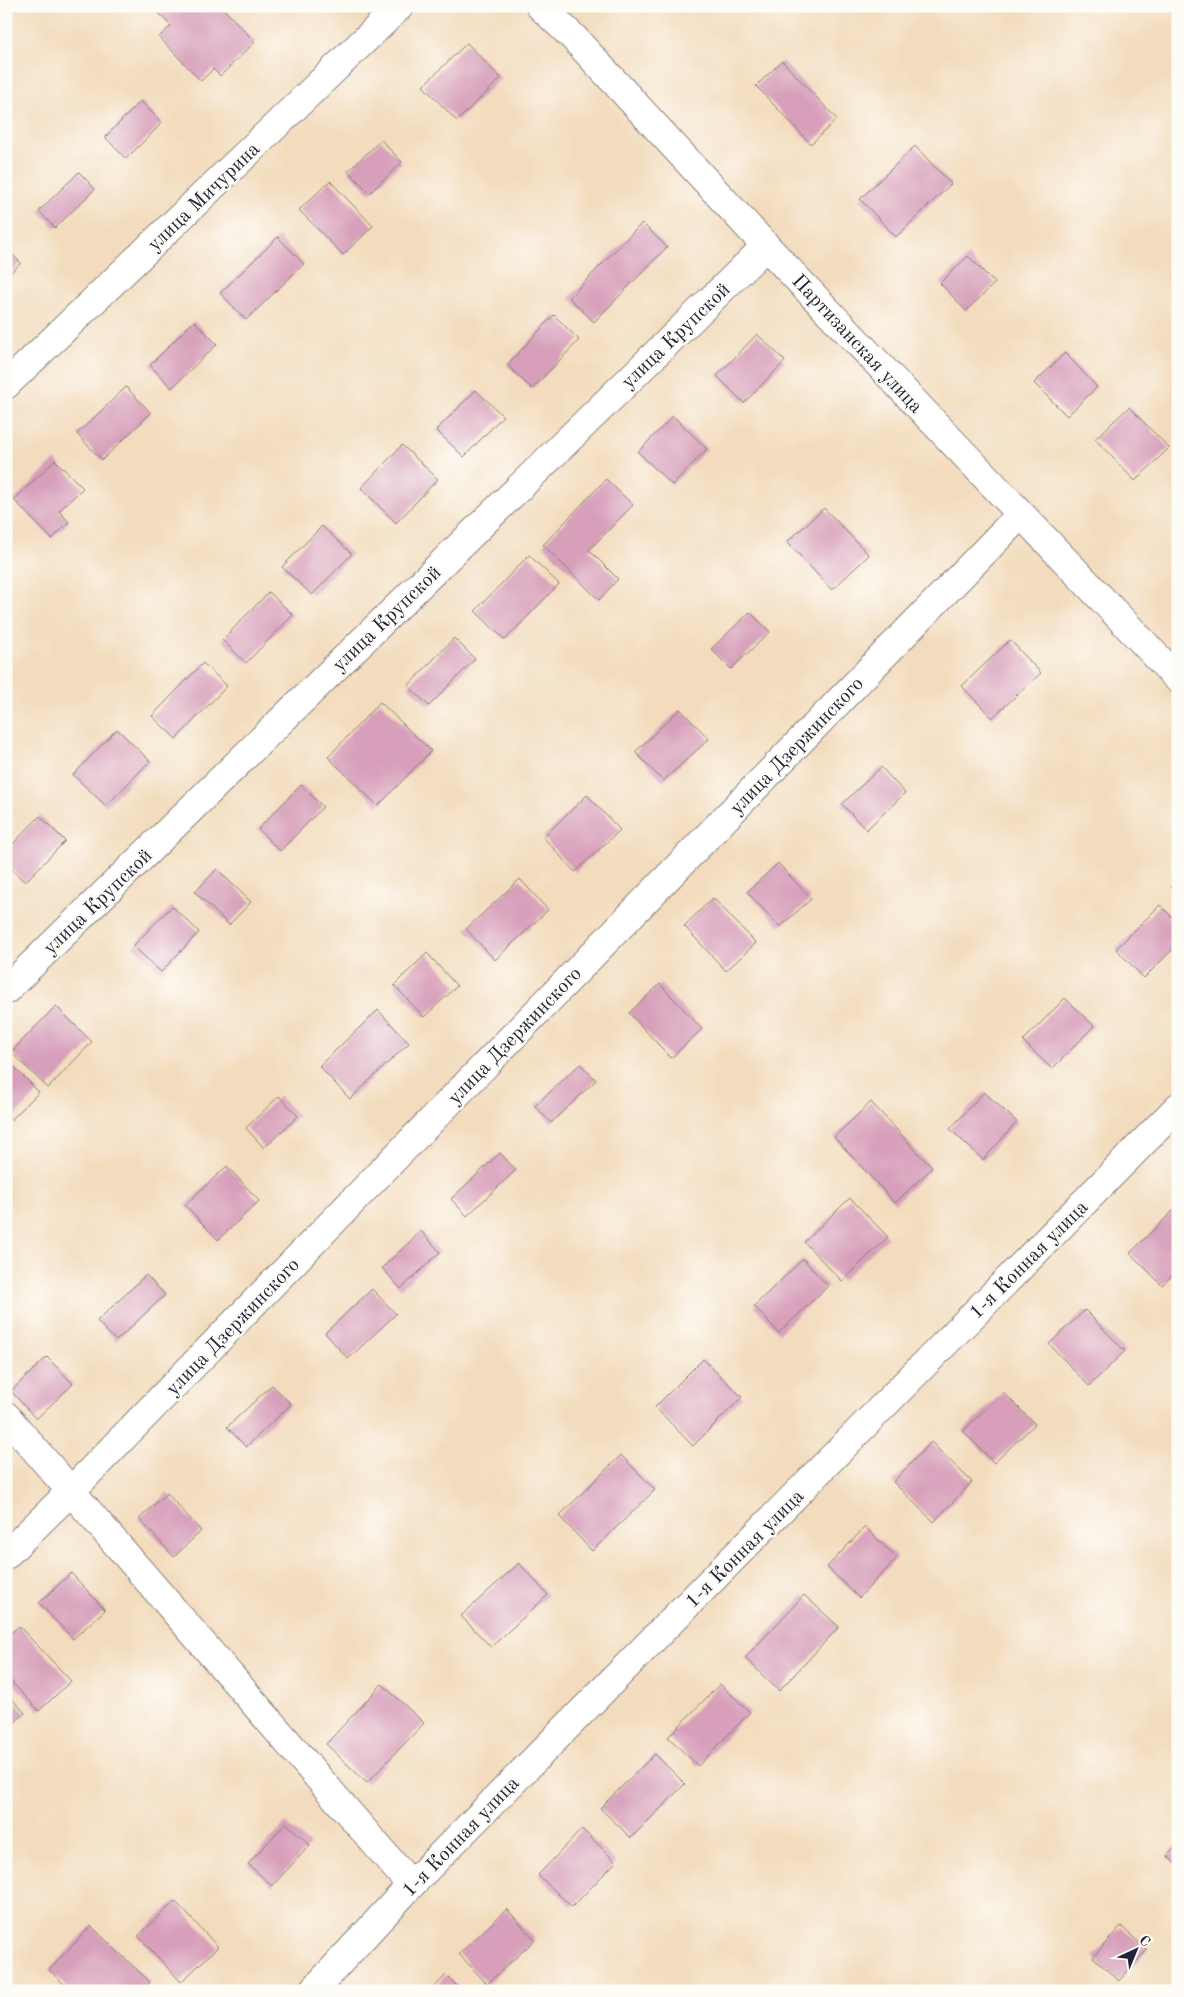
<svg xmlns="http://www.w3.org/2000/svg" width="1184" height="1997" font-family="'Old Standard TT',serif">
<style>
.building{fill:#d79fba}
.lines{fill:none;stroke-linecap:round;stroke-linejoin:round}
.minor-casing{stroke:#8a7f7c;stroke-width:30}
.minor{stroke:#fff;stroke-width:28}
.labels{text-anchor:middle;stroke-width:5;stroke-linejoin:round;paint-order:stroke}
.street-label{font-size:20px;fill:#22223b;stroke:#fdfcf7}
</style>
<rect width="100%" height="100%" fill="#fdfcf7"/>
<filter id="ink" filterUnits="userSpaceOnUse"><feTurbulence type="fractalNoise" baseFrequency=".02" numOctaves="2"/><feDisplacementMap in="SourceGraphic" scale="10" xChannelSelector="R" yChannelSelector="G"/><feConvolveMatrix kernelMatrix="1 2 1 2 8 2 1 2 1" color-interpolation-filters="sRGB"/></filter>
<filter id="wash" filterUnits="userSpaceOnUse"><feTurbulence type="fractalNoise" baseFrequency=".0096" numOctaves="4" result="noise"/><feDisplacementMap in="SourceGraphic" scale="20" xChannelSelector="R" yChannelSelector="G"/><feGaussianBlur stdDeviation="1.12" result="paint"/><feColorMatrix in="noise" values="0 0 0 0 0 0 0 0 0 0 0 0 0 0 0 0 0 1.4 0 .05"/><feComposite in="paint" operator="in"/></filter>
<g filter="url(#wash)">
<rect width="100%" height="100%" fill="#f3dcbd"/>
<g id="blocks">
<g class="building">
<path d="M162 6H221L255 42 220 76 213 69 201 81 159 37 171 26 157 11Z"/>
<path d="M467 43 501 78 457 121 423 86Z"/>
<path d="M782 61 837 119 811 144 756 86Z"/>
<path d="M141 101 162 123 126 159 105 137Z"/>
<path d="M381 140 402 162 370 193 348 171Z"/>
<path d="M915 146 951 184 896 237 860 199Z"/>
<path d="M79 172 95 189 55 228 39 211Z"/>
<path d="M330 181 373 226 343 255 299 210Z"/>
<path d="M642 223 667 247 594 322 569 298Z"/>
<path d="M278 237 304 264 246 320 220 293Z"/>
<path d="M6 249 21 263 6 277Z"/>
<path d="M968 256 995 283 966 311 940 283Z"/>
<path d="M554 315 579 340 532 389 507 365Z"/>
<path d="M194 321 217 344 172 388 150 365Z"/>
<path d="M757 334 785 361 744 403 717 376Z"/>
<path d="M1065 353 1097 387 1067 416 1034 383Z"/>
<path d="M126 387 151 413 102 460 77 434Z"/>
<path d="M476 390 503 416 464 457 436 430Z"/>
<path d="M1129 407 1169 448 1135 481 1095 439Z"/>
<path d="M673 416 707 449 672 485 638 452Z"/>
<path d="M402 445 438 479 396 523 361 488Z"/>
<path d="M55 460 83 488 59 511 69 522 52 539 14 500Z"/>
<path d="M606 479 633 505 589 550 618 579 599 600 543 545Z"/>
<path d="M824 508 869 555 832 590 787 542Z"/>
<path d="M322 526 352 554 312 595 282 567Z"/>
<path d="M529 555 559 584 505 640 475 611Z"/>
<path d="M269 592 293 615 246 663 222 640Z"/>
<path d="M750 612 770 632 731 669 711 649Z"/>
<path d="M454 638 475 659 429 706 408 686Z"/>
<path d="M1010 640 1041 673 992 718 962 686Z"/>
<path d="M203 663 227 686 176 739 152 716Z"/>
<path d="M380 702 431 751 378 806 328 757Z"/>
<path d="M680 709 709 739 663 781 635 752Z"/>
<path d="M117 729 150 761 106 806 73 775Z"/>
<path d="M881 767 905 793 866 830 842 804Z"/>
<path d="M301 785 323 807 280 851 258 829Z"/>
<path d="M587 795 620 830 575 872 543 837Z"/>
<path d="M40 816 65 841 25 882 6 864V851Z"/>
<path d="M778 863 811 899 780 927 747 892Z"/>
<path d="M217 869 251 902 229 925 195 892Z"/>
<path d="M520 879 548 910 495 960 466 929Z"/>
<path d="M1178 880V894L1171 887Z"/>
<path d="M713 898 756 943 726 971 684 926Z"/>
<path d="M1160 905 1178 923V944L1144 978 1116 949Z"/>
<path d="M172 906 199 932 161 972 133 946Z"/>
<path d="M427 953 457 986 424 1017 394 985Z"/>
<path d="M660 984 702 1029 671 1058 629 1013Z"/>
<path d="M1065 998 1094 1026 1052 1069 1023 1041Z"/>
<path d="M56 1006 92 1042 48 1088 11 1052Z"/>
<path d="M378 1010 409 1043 350 1099 319 1066Z"/>
<path d="M8 1061 39 1092 11 1120 6 1115Z"/>
<path d="M580 1064 596 1080 551 1123 535 1106Z"/>
<path d="M984 1092 1017 1122 983 1160 950 1129Z"/>
<path d="M279 1096 298 1116 264 1148 246 1128Z"/>
<path d="M871 1102 932 1168 895 1203 834 1137Z"/>
<path d="M500 1153 516 1170 467 1216 451 1199Z"/>
<path d="M227 1166 259 1201 218 1240 185 1205Z"/>
<path d="M850 1198 888 1237 842 1281 804 1242Z"/>
<path d="M1178 1206V1270L1162 1285 1130 1253Z"/>
<path d="M421 1231 440 1252 401 1289 382 1268Z"/>
<path d="M803 1259 828 1286 779 1333 754 1306Z"/>
<path d="M146 1275 165 1295 116 1341 97 1321Z"/>
<path d="M372 1289 396 1314 348 1359 325 1333Z"/>
<path d="M1085 1310 1125 1351 1089 1386 1049 1344Z"/>
<path d="M47 1357 73 1384 36 1419 11 1391Z"/>
<path d="M703 1359 742 1397 693 1446 655 1407Z"/>
<path d="M272 1385 291 1404 246 1447 227 1427Z"/>
<path d="M1003 1392 1035 1424 994 1463 963 1431Z"/>
<path d="M931 1442 972 1482 934 1522 893 1482Z"/>
<path d="M621 1455 655 1490 592 1551 559 1516Z"/>
<path d="M167 1493 201 1531 174 1557 139 1519Z"/>
<path d="M865 1527 897 1558 859 1598 827 1567Z"/>
<path d="M519 1563 548 1595 491 1647 461 1616Z"/>
<path d="M71 1573 105 1610 73 1639 39 1603Z"/>
<path d="M804 1595 839 1627 779 1691 745 1658Z"/>
<path d="M19 1626 71 1681 39 1711 6 1676V1637Z"/>
<path d="M382 1684 424 1723 367 1783 326 1744Z"/>
<path d="M720 1684 750 1712 698 1766 668 1737Z"/>
<path d="M6 1693 25 1713 6 1730Z"/>
<path d="M655 1754 685 1784 631 1838 600 1808Z"/>
<path d="M286 1823 310 1845 272 1886 248 1864Z"/>
<path d="M582 1829 616 1862 572 1907 538 1875Z"/>
<path d="M1178 1844V1866L1167 1856Z"/>
<path d="M175 1901 218 1947 181 1982 138 1936Z"/>
<path d="M507 1909 535 1940 487 1984 459 1954Z"/>
<path d="M91 1926 150 1982 142 1991H71L49 1970Z"/>
<path d="M1121 1926 1147 1950 1119 1981 1093 1957Z"/>
<path d="M446 1975 462 1991H431Z"/>
</g>
</g>
</g>
<g filter="url(#ink)">
<use href="#blocks" fill-opacity="0" stroke="#8a7f7c" stroke-width="1"/>
<g class="lines">
<defs>
<g id="minor">
<path d="M540 6 574 38 766 246 1178 679"/>
<path d="M6 385 400 6"/>
<path d="M6 990 766 246"/>
<path d="M6 1416 411 1885"/>
<path d="M6 1555 71 1491 1020 515"/>
<path d="M313 1991 411 1885 1178 1107"/>
</g>
</defs>
<use href="#minor" class="minor-casing"/>
<use href="#minor" class="minor"/>
</g>
</g>
<g class="labels">
<g class="street-label">
<text transform="translate(203 196) rotate(-44)" y="7">улица Мичурина</text>
<text transform="translate(675 335) rotate(-44)" y="7">улица Крупской</text>
<text transform="translate(858 343) rotate(47)" y="7">Партизанская улица</text>
<text transform="translate(386 618) rotate(-44)" y="7">улица Крупской</text>
<text transform="translate(796 745) rotate(-46)" y="7">улица Дзержинского</text>
<text transform="translate(97 901) rotate(-44)" y="7">улица Крупской</text>
<text transform="translate(514 1035) rotate(-46)" y="7">улица Дзержинского</text>
<text transform="translate(1028 1259) rotate(-45)" y="7">1-я Конная улица</text>
<text transform="translate(232 1326) rotate(-46)" y="7">улица Дзержинского</text>
<text transform="translate(744 1548) rotate(-45)" y="7">1-я Конная улица</text>
<text transform="translate(460 1836) rotate(-46)" y="7">1-я Конная улица</text>
</g>
</g>
<rect width="1184" height="1997" fill="none" stroke="#fdfcf7" stroke-width="25"/>
<g transform="translate(1136 1950) rotate(44)" stroke="#fdfcf7" stroke-width="4" paint-order="stroke">
<path d="M0-4L9 19L0 12L-9 19Z" fill="#22223b"/>
<text y="-8" font-size="14" font-weight="bold" text-anchor="middle" fill="#22223b">С</text>
</g>
</svg>
